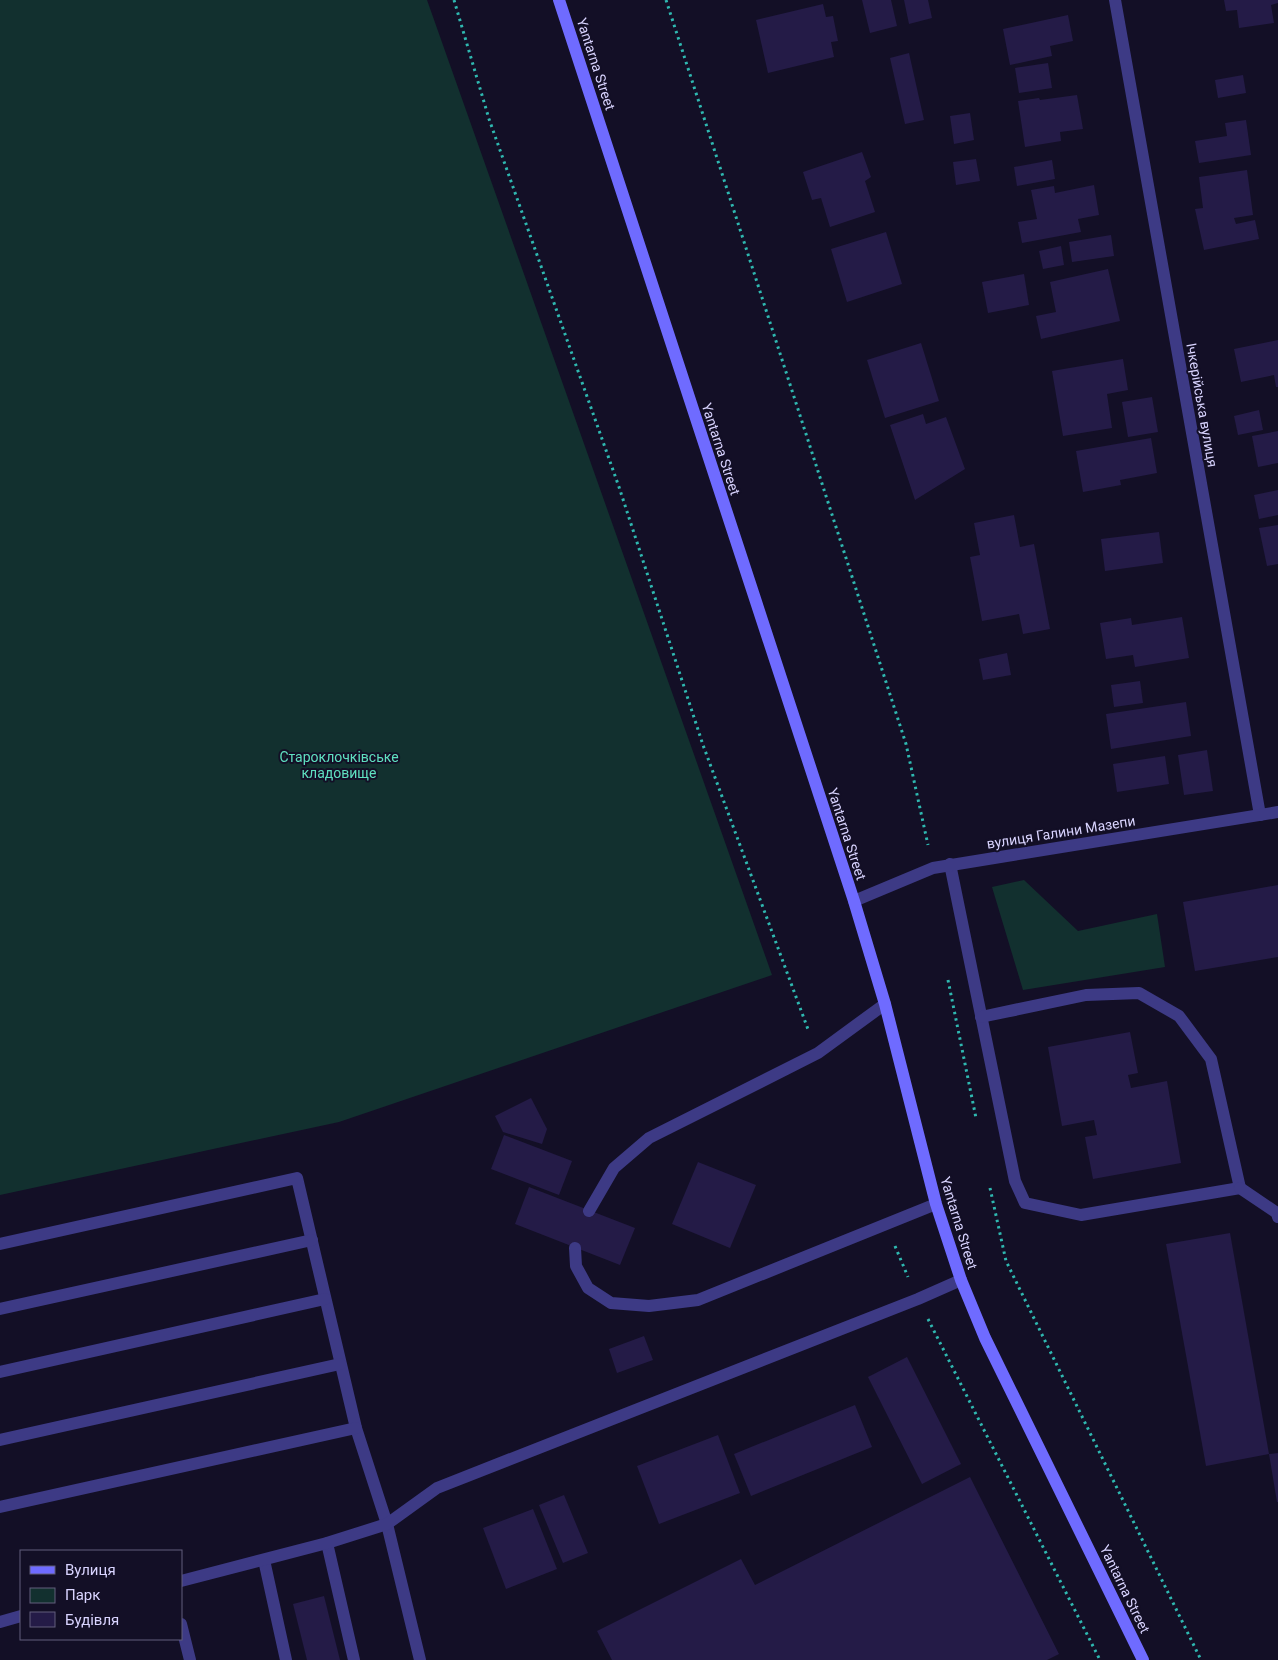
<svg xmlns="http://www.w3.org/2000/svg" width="1278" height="1660" font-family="Roboto,sans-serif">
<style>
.green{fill:#12302f}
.building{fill:#241b47}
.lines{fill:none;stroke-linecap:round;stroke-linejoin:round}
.path{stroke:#2fb8b0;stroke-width:3;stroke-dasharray:2.5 4;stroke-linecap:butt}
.lane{stroke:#3d3a85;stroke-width:12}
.street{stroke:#3d3a85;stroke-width:12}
.secondary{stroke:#6f6bff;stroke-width:12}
.labels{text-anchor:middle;stroke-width:4;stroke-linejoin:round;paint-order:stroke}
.street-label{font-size:14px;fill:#d9d4ff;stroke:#130f26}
.park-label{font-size:14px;fill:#5fe0c0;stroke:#130f26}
</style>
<rect width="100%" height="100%" fill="#130f26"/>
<g class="green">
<path d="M0 0H427L772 975 339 1122 0 1195Z"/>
<path d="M1024 880 1078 931 1157 914 1165 967 1023 990 992 887Z"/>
</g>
<g class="building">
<path d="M862 0H891L897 26 870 33Z"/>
<path d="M904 0H928L932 18 909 24Z"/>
<path d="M1224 0H1278V3L1271 5 1274 23 1239 28 1237 10 1226 11Z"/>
<path d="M823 4 826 17 833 16 838 41 831 42 834 57 768 73 756 20Z"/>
<path d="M1068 15 1073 41 1050 46 1052 56 1010 65 1003 29Z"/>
<path d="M909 53 924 120 905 124 890 58Z"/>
<path d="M1048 63 1052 88 1019 93 1015 68Z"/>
<path d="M1243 75 1246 93 1218 98 1215 80Z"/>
<path d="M1077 95 1083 129 1060 132 1061 141 1025 147 1018 101 1039 98 1040 100Z"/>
<path d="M970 113 974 140 954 144 950 116Z"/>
<path d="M1246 120 1251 155 1199 163 1195 141 1227 136 1225 123Z"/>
<path d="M862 152 871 177 865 181 875 212 830 227 821 198 812 200 803 172Z"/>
<path d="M976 159 980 181 956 185 953 162Z"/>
<path d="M1052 160 1055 179 1017 186 1014 167Z"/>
<path d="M1247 170 1253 215 1234 218 1236 224 1255 220 1259 239 1204 250 1195 209 1203 208 1199 177Z"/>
<path d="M1094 185 1099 215 1078 219 1081 232 1022 243 1018 222 1037 219 1031 190 1054 186 1055 193Z"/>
<path d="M886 232 902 284 847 302 831 249Z"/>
<path d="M1111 235 1114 256 1072 262 1069 242Z"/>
<path d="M1061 246 1064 265 1043 269 1039 251Z"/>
<path d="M1108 269 1120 321 1041 339 1036 316 1056 312 1050 282Z"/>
<path d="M1024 274 1029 305 988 313 982 282Z"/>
<path d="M1278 340V387H1276L1274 375 1241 382 1234 349Z"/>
<path d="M921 343 939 401 885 418 867 360Z"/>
<path d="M1123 359 1128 390 1107 394 1112 428 1063 436 1052 371Z"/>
<path d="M1152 397 1158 432 1128 437 1122 402Z"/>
<path d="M1259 410 1263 430 1238 435 1234 416Z"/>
<path d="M923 414 926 424 946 417 965 469 915 500 890 425Z"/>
<path d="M1278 431V463L1258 467 1252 436Z"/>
<path d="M1151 438 1157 473 1120 480 1121 485 1083 492 1076 451Z"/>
<path d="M1278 490V515L1259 519 1254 495Z"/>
<path d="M1014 515 1020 547 1034 544 1050 629 1023 634 1019 614 982 621 970 557 980 555 974 523Z"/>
<path d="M1278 525V564L1267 566 1259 528Z"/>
<path d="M1159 532 1163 563 1105 571 1101 539Z"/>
<path d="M1182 617 1189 658 1135 667 1133 655 1106 659 1100 623 1131 618 1132 625Z"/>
<path d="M1007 653 1011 675 983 680 979 659Z"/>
<path d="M1140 681 1143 703 1114 707 1111 685Z"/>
<path d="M1186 702 1191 736 1111 749 1106 714Z"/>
<path d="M1207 750 1213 791 1184 795 1178 755Z"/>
<path d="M1165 756 1169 784 1117 792 1113 764Z"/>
<path d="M1278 885V957L1195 971 1183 902Z"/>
<path d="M1130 1032 1138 1073 1128 1075 1131 1088 1167 1081 1181 1163 1093 1179 1085 1137 1097 1135 1094 1120 1062 1126 1048 1047Z"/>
<path d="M531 1098 547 1129 542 1144 503 1132 495 1116Z"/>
<path d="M504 1135 572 1161 559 1195 491 1169Z"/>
<path d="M698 1162 756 1185 730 1248 672 1224Z"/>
<path d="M529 1187 635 1228 620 1265 515 1224Z"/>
<path d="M1230 1233 1269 1454 1206 1466 1166 1244Z"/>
<path d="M644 1336 653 1360 617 1373 609 1349Z"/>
<path d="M907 1357 961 1464 922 1484 868 1377Z"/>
<path d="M855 1405 872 1447 751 1496 734 1454Z"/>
<path d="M718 1435 740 1493 659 1524 637 1466Z"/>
<path d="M1278 1453V1502H1277L1269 1454Z"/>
<path d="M970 1477 1059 1654 1047 1660H612L597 1631 741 1559 755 1585Z"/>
<path d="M564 1495 588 1553 563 1563 539 1505Z"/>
<path d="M533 1509 557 1569 506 1589 483 1528Z"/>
<path d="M324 1596 340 1660H307L293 1604Z"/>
</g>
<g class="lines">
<g class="path">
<path d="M454 0 489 119 619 487 703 745 809 1032"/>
<path d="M666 0 906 744 928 845"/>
<path d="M948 980 976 1118"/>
<path d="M990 1188 1006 1261 1201 1660"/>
<path d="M895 1246 908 1277"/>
<path d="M928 1319 1100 1660"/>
</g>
<g class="lane">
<path d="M950 864 1015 1181 1025 1203 1081 1215 1240 1188"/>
<path d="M981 1017 1086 995 1139 993 1179 1016 1211 1059 1240 1188"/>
<path d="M1240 1188 1277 1213 1278 1217"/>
<path d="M589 1211 614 1168 649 1138 818 1053 885 1004"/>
<path d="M0 1244 297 1178 356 1428 387 1524 420 1660"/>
<path d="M575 1248 576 1266 588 1288 611 1303 649 1306 698 1300 936 1204"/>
<path d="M0 1309 312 1240"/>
<path d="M0 1372 325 1299"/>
<path d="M0 1440 340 1364"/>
<path d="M0 1507 356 1428"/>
<path d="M327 1543 354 1660"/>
<path d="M264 1560 286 1660"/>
<path d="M181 1581 327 1543 387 1524 437 1488 918 1299 961 1280"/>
<path d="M0 1622 21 1616"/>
<path d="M181 1624 190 1660"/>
</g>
<g class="street">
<path d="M1115 0 1260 815"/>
<path d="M854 901 933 868 1278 812"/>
</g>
<path class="secondary" d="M559 0 854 901 885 1004 936 1204 961 1280 985 1338 1143 1660"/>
</g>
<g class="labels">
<g class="street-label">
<text transform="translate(596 64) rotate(72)" y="5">Yantarna Street</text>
<text transform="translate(1202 405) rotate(80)" y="5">Ічкерійська вулиця</text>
<text transform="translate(721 449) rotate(72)" y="5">Yantarna Street</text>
<text transform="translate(1061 832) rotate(-9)" y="5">вулиця Галини Мазепи</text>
<text transform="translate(847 834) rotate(72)" y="5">Yantarna Street</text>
<text transform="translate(959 1223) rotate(73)" y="5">Yantarna Street</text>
<text transform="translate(1125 1589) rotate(64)" y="5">Yantarna Street</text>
</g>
<g class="park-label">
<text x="339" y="762">Староклочківське<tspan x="339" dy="16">кладовище</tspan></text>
</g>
</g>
<rect x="20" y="1550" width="162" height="90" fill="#130f26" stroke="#625e7d"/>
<rect x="30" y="1566" width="25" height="8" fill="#6f6bff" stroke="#625e7d"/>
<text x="65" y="1575" font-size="15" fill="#d9d4ff">Вулиця</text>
<rect x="30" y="1588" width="25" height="15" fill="#12302f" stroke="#625e7d"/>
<text x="65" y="1600" font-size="15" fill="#d9d4ff">Парк</text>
<rect x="30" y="1612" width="25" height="15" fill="#241b47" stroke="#625e7d"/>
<text x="65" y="1625" font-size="15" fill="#d9d4ff">Будівля</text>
</svg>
